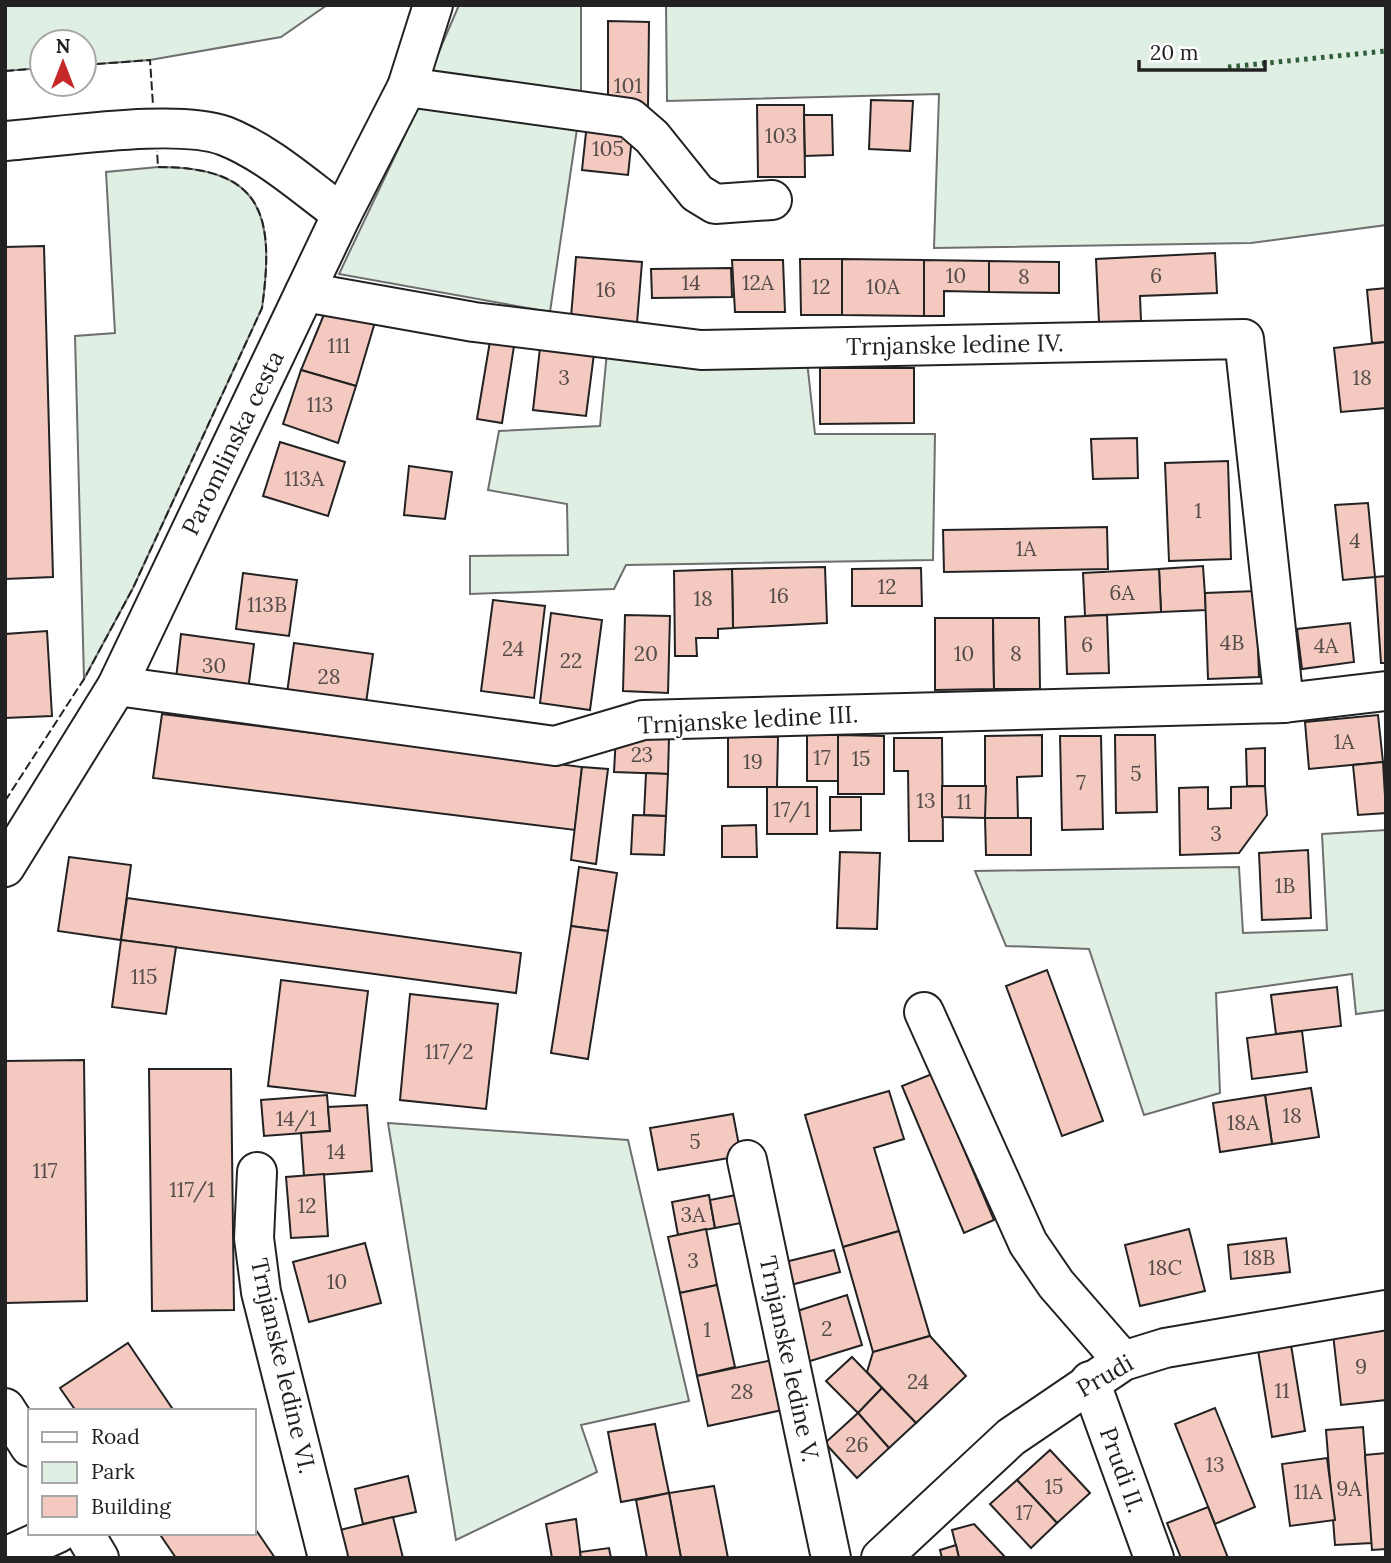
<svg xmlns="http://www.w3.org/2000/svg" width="1391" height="1563" font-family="Lora,serif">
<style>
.green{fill:#e0efe3;stroke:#6f6f6f;stroke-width:2}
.building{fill:#f3c9c0;stroke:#222;stroke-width:2}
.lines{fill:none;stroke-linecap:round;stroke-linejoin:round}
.minor-casing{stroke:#222;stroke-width:42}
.minor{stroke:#fff;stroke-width:38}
.hedge{stroke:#2f5e38;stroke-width:5;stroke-dasharray:3.5 5;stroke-linecap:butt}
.fence{stroke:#222;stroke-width:2;stroke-dasharray:9 3.5;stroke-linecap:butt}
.labels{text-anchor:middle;stroke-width:5;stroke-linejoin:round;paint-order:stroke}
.number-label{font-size:21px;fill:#564c4a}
.street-label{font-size:24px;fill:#222;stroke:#fff}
</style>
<rect width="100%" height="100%" fill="#fff"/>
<g class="green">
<path d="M5 5H327L281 37 150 60 84 65V42H42V68L5 71Z"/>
<path d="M459 5H581V91L428 77Z"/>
<path d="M666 5H1386V225L1251 243 934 248 939 94 667 101Z"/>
<path d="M422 99 578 122 550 312 339 274Z"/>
<path d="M158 167C263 167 275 215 262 308L133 588 84 679 75 336 115 333 106 172Z"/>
<path d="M607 352 807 361 815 434H935L933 560 626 565 614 589 470 594V556L568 555 567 504 488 490 499 431 600 426Z"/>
<path d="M1386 830V1010L1356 1014 1352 974 1216 993 1220 1093 1144 1115 1089 949 1006 946 975 871 1239 867 1243 933 1327 930 1322 834Z"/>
<path d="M388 1123 628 1140 689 1401 581 1425 597 1472 456 1540Z"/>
</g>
<g class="building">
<path d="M608 21 649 22 648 108H608Z"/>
<path d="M871 100 913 101 910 151 869 149Z"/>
<path d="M757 105H804L805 177H758Z"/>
<path d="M804 115H832L833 155 805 156Z"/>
<path d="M587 123 633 128 628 175 582 170Z"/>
<path d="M44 246 53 577 5 579V247Z"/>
<path d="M1215 253 1217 293 1140 296 1141 321 1099 323 1096 259Z"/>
<path d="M576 257 642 262 637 323 571 317Z"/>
<path d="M800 259H842V315H801Z"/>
<path d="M842 259 924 260V316L842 315Z"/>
<path d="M732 260H783L785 312H735Z"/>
<path d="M924 260 989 261V292L944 291V316H924Z"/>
<path d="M989 261 1059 262V293L989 292Z"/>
<path d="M731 268 732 297 652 298 651 269Z"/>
<path d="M1386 288V342L1372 343 1367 290Z"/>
<path d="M325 312 375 322 356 386 301 370Z"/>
<path d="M541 339 595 346 586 416 533 410Z"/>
<path d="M490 341 514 346 502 423 477 419Z"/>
<path d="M1386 342V408L1341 412 1334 348Z"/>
<path d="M820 368H914V423L820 424Z"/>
<path d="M301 370 356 386 338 443 283 424Z"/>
<path d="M1137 438 1138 478 1093 479 1091 439Z"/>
<path d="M280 442 345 462 328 516 263 496Z"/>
<path d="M1228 461 1231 559 1169 561 1165 463Z"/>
<path d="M409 466 452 472 445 519 404 515Z"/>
<path d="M1368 503 1375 577 1343 580 1335 505Z"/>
<path d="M1107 527 1108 569 944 572 943 530Z"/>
<path d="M1203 566 1206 610 1161 612 1159 569Z"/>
<path d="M825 567 827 623 733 628 732 569Z"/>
<path d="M921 568 922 606H852V569Z"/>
<path d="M732 569 733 628 718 629V638H696L697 656H675L674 571Z"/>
<path d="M1159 569 1161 612 1085 616 1083 573Z"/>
<path d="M243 573 297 580 289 636 236 629Z"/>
<path d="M1386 576V663H1381L1375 577Z"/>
<path d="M1256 591 1259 677 1208 679 1205 593Z"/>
<path d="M493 600 545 606 534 698 481 691Z"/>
<path d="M551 613 602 620 590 710 540 703Z"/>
<path d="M625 615 670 616 668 693 623 691Z"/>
<path d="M1107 615 1109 673 1067 674 1065 617Z"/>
<path d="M935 618H993L994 689 935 690Z"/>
<path d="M993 618H1039L1040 689H994Z"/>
<path d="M1350 623 1354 662 1302 669 1297 629Z"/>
<path d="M47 631 52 716 5 718V634Z"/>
<path d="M181 634 254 644 247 698 175 688Z"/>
<path d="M294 643 373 654 365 710 286 700Z"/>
<path d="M162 714 582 767 575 830 153 778Z"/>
<path d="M1378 715 1383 762 1309 769 1305 722Z"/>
<rect x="807" y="735" width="31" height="46"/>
<path d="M838 735 884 736V794H838Z"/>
<path d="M1042 735V776L1017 777 1018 818H985V736Z"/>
<path d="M1115 735H1155L1157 812 1116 813Z"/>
<path d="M616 736 669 738 668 774 614 772Z"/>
<path d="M1060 736H1101L1103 829 1062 830Z"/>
<path d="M728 737H778L777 787H728Z"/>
<path d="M894 738H942L943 841H909L908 771H894Z"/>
<path d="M1265 748V786H1247L1246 749Z"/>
<path d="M1383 762 1386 813 1358 815 1353 765Z"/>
<path d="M582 767 608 769 596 864 571 860Z"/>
<path d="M646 773 668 774 666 816 644 815Z"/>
<path d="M942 786H986L985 818 942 817Z"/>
<path d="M1265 786 1267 815 1239 853 1180 855 1179 788 1208 787V809L1231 808V787Z"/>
<rect x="767" y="787" width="50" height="47"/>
<path d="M830 797H861V830L830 831Z"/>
<path d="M633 815 666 816 664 855 631 854Z"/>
<path d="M985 818H1031V855H986Z"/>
<path d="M756 825 757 857H722V826Z"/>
<path d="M1308 850 1311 918 1262 920 1259 853Z"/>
<path d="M840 852 880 853 877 929 837 928Z"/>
<path d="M69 857 131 865 121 940 58 931Z"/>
<path d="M579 867 617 873 608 931 571 926Z"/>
<path d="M127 898 521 953 516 993 121 940Z"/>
<path d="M571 926 608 931 588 1059 551 1053Z"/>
<path d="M121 940 176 947 166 1014 112 1007Z"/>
<path d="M1047 970 1103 1121 1062 1136 1006 986Z"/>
<path d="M281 980 368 991 355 1096 268 1086Z"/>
<path d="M1337 987 1341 1026 1276 1034 1271 995Z"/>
<path d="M410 994 498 1004 486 1109 400 1100Z"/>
<path d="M1302 1031 1307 1072 1252 1079 1247 1038Z"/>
<path d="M84 1060 87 1301 6 1303 5 1061Z"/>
<path d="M149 1069H231L234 1310 152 1311Z"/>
<path d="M932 1074 994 1220 964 1233 902 1086Z"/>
<path d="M1311 1088 1319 1137 1272 1144 1265 1095Z"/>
<path d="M889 1091 904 1139 874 1148 899 1231 843 1247 805 1115Z"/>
<path d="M327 1095 330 1131 264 1136 261 1100Z"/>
<path d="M1265 1095 1272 1144 1220 1152 1213 1103Z"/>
<path d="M367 1105 372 1171 304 1176 301 1133 330 1131 328 1107Z"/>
<path d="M733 1114 741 1156 658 1170 650 1128Z"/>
<path d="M324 1174 328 1236 291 1238 286 1177Z"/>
<path d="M709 1195 715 1228 678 1235 672 1202Z"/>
<path d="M736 1195 741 1223 715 1228 710 1200Z"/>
<path d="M706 1229 717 1285 680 1293 668 1237Z"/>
<path d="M1189 1229 1205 1291 1140 1306 1125 1245Z"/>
<path d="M899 1231 930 1336 873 1352 843 1247Z"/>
<path d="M1286 1238 1290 1272 1231 1279 1228 1245Z"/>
<path d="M365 1243 381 1303 309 1322 293 1262Z"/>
<path d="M834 1250 840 1272 787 1286 781 1263Z"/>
<path d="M717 1285 735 1367 697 1376 680 1293Z"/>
<path d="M847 1295 862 1345 807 1362 791 1313Z"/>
<path d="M1386 1328V1400L1341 1405 1333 1334Z"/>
<path d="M930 1336 966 1376 916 1423 867 1372 873 1352Z"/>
<path d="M128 1343 174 1411H76L60 1388Z"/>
<path d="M1291 1345 1305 1431 1272 1437 1258 1350Z"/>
<path d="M852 1357 882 1388 858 1413 826 1381Z"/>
<path d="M777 1359 787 1409 708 1426 697 1376Z"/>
<path d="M882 1388 916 1423 889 1448 858 1413Z"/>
<path d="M1215 1408 1255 1507 1215 1524 1175 1424Z"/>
<path d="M858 1413 889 1448 857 1478 825 1443Z"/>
<path d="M655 1424 669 1493 621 1502 608 1432Z"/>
<path d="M1363 1427 1372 1543 1335 1545 1326 1430Z"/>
<path d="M1050 1450 1090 1493 1057 1523 1017 1480Z"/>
<path d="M1386 1453V1549L1372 1550 1365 1455Z"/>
<path d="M1327 1458 1335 1520 1290 1526 1282 1464Z"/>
<path d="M408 1476 416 1512 363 1524 355 1489Z"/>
<path d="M1017 1480 1057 1523 1031 1548 990 1504Z"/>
<path d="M714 1486 728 1558H681L669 1493Z"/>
<path d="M669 1493 681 1558H647L636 1500Z"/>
<path d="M1208 1507 1228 1558H1181L1167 1523Z"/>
<path d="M393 1517 403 1558H347L340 1530Z"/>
<path d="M576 1519 581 1558H552L546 1524Z"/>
<path d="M974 1524 1006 1558H959L952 1530Z"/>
<path d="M254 1527 275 1558H176L159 1533H254Z"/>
<path d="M956 1545 959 1558H942L940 1550Z"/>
<path d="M609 1548 611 1558H581L580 1552Z"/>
</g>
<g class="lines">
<defs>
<g id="minor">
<path d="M407 87 630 118 652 137 697 193 715 204 772 200"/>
<path d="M5 141C61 137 177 118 225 136 268 153 305 187 342 214"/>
<path d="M305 292 474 322 701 350 1244 339 1284 703"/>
<path d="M117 686 555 746 643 720 1284 703 1386 691"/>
<path d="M5 867 117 686 342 214 407 87 433 5"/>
<path d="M924 1012 1028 1243 1056 1284 1123 1361"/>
<path d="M747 1160 831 1558"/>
<path d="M257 1172 254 1238 261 1292 328 1558"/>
<path d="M1090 1381 1154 1558"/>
<path d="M5 1408 30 1447"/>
<path d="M84 1533 99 1558"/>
<path d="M5 1557 58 1533"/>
<path d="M881 1558 1011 1437 1123 1361 1165 1348 1386 1310"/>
</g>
</defs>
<use href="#minor" class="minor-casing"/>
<use href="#minor" class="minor"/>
<path class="hedge" d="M1228 67 1386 51"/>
<g class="fence">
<path d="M84 65 150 60 153 105"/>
<path d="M5 71 42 68"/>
<path d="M5 801 84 679 133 588 262 308C275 215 263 167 158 167L157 151"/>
</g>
</g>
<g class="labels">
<g class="number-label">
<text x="628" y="93">101</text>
<text x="781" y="143">103</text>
<text x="608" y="156">105</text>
<text x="956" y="283">10</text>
<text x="1156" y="283">6</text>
<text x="1024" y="284">8</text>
<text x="691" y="290">14</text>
<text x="758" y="290">12A</text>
<text x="821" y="294">12</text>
<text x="883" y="294">10A</text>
<text x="606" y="297">16</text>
<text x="339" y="353">111</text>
<text x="564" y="385">3</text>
<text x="1362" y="385">18</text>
<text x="320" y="412">113</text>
<text x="304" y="486">113A</text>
<text x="1198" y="518">1</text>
<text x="1355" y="548">4</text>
<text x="1026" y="556">1A</text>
<text x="887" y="594">12</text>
<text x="1122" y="600">6A</text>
<text x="779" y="603">16</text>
<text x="703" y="606">18</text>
<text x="267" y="612">113B</text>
<text x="1232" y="650">4B</text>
<text x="1087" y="652">6</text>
<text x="1326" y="653">4A</text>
<text x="513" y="656">24</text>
<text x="646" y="661">20</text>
<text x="964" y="661">10</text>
<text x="1016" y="661">8</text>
<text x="571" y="668">22</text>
<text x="214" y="673">30</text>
<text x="329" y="684">28</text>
<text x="1344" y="749">1A</text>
<text x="642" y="762">23</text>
<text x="822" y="765">17</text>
<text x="861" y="766">15</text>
<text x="753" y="769">19</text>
<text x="1136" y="781">5</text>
<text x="1081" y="790">7</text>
<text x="926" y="808">13</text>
<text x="964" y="809">11</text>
<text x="792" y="817">17/1</text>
<text x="1216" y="841">3</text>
<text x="1285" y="893">1B</text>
<text x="144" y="984">115</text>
<text x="449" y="1059">117/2</text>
<text x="1292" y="1123">18</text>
<text x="296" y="1126">14/1</text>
<text x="1243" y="1130">18A</text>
<text x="695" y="1149">5</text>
<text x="336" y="1159">14</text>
<text x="45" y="1178">117</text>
<text x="192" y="1197">117/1</text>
<text x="307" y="1213">12</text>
<text x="693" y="1222">3A</text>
<text x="1259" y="1265">18B</text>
<text x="693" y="1268">3</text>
<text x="1165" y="1275">18C</text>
<text x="337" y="1289">10</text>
<text x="827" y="1336">2</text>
<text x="707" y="1337">1</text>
<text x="1361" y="1374">9</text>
<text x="918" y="1389">24</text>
<text x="1282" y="1398">11</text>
<text x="742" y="1399">28</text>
<text x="857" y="1452">26</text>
<text x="1215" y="1472">13</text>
<text x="1054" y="1494">15</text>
<text x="1349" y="1496">9A</text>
<text x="1308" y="1499">11A</text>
<text x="1024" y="1520">17</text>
</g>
<g class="street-label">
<text transform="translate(955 345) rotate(-1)" y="8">Trnjanske ledine IV.</text>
<text transform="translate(233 443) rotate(-64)" y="8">Paromlinska cesta</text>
<text transform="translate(748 720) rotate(-3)" y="8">Trnjanske ledine III.</text>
<text transform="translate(789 1359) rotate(78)" y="8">Trnjanske ledine V.</text>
<text transform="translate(283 1366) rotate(77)" y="8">Trnjanske ledine VI.</text>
<text transform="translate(1105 1376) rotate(-30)" y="8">Prudi</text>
<text transform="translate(1122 1470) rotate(70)" y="8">Prudi II.</text>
</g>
</g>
<rect width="1391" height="1563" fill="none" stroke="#222222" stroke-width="14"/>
<rect x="28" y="1409" width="228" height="126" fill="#ffffff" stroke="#a7a7a7" stroke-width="2"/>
<rect x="42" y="1432" width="35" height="10" fill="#ffffff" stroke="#a7a7a7" stroke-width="2"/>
<text x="91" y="1444" font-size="21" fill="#222222">Road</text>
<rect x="42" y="1462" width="35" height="21" fill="#e0efe3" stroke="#a7a7a7" stroke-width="2"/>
<text x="91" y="1479" font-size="21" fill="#222222">Park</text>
<rect x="42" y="1496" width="35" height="21" fill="#f3c9c0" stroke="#a7a7a7" stroke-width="2"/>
<text x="91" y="1514" font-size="21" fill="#222222">Building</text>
<g transform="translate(63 63)"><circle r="33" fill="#ffffff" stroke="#a7a7a7" stroke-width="2"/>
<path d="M0-5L12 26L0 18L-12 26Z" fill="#c62828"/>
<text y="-10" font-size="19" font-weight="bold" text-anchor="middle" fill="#222222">N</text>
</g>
<path d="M1139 60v10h126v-10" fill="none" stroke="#222222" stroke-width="3.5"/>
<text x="1150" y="60" font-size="21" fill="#222222" stroke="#ffffff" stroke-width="5" paint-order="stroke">20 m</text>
</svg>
